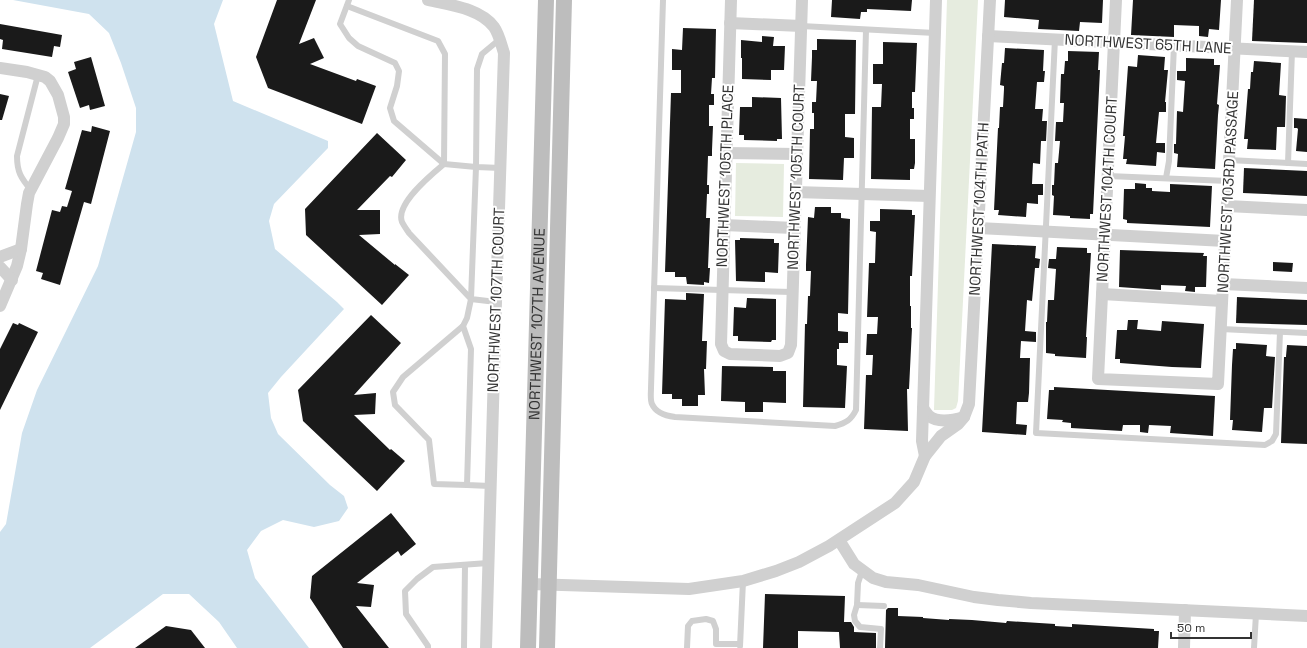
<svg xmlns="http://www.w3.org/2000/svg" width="1307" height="648" font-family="'Space Grotesk',sans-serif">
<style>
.green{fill:#e6ecdf}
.water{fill:#cfe2ee}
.building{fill:#1a1a1a}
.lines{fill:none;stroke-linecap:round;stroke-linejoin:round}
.lane{stroke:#d0d0d0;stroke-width:6}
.street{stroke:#d0d0d0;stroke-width:12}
.secondary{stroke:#bdbdbd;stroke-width:16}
.labels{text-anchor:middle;stroke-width:4;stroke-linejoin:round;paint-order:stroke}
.street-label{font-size:15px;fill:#333;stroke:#fff}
</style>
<rect width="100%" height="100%" fill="#fff"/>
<g class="green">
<path d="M947 0H978L958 401 956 408 952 410H934Z"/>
<path d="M736 163 784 164 783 217 735 216Z"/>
</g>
<path class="water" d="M13 0H223L214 24 233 101 328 141V148L274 204 269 221 275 249 337 302 344 309 281 377 268 393 271 418 278 434 330 485 344 496 348 508 339 521 314 527 283 520 261 531 247 550 255 578 309 648H237L219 622 189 594H163L90 648H0V532L6 524 22 433 37 390 98 266 136 132V108L121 63 109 33 89 14Z"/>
<g class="building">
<path d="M277 0H316L299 44 314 38 324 58 310 64 356 81 357 79 376 86 362 124 268 88 256 57Z"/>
<path d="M832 0H912L911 11 867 9V12H861L860 19 831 17Z"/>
<path d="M1005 0H1103L1102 23 1080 22 1079 31 1038 29 1039 20 1004 17Z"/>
<path d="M1133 0H1221L1219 30 1209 29 1208 37 1199 36V26L1174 25V37L1131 35Z"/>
<path d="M1254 0H1307V43L1252 41Z"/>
<path d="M0 24 62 35 60 47 54 46 52 57 2 49 3 40 0 39Z"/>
<path d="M683 28 716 29 715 78H712L711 94H714V105H709V126H713L712 150V156H708L707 185H709V194H707L706 218H710L708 268H710L709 283 704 282V285L687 284 686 277H675V272H665L671 93H681V70H672V49L682 50Z"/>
<path d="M762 36 774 37 773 46H785L784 70H771V80L742 79V58H741V40L762 42Z"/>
<path d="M817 39 856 40 855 114H845V137L854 138V158H844L843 180 809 179 810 129H814V113H812V102H816L817 81H811L812 57V50H817Z"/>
<path d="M883 42 917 43 915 92H912V108H914V119H910V139H915V163L914 169H910V180L871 179 872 107H881L882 84H873V64H883Z"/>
<path d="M1005 48 1044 50 1043 71H1045L1044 82H1037L1035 109H1043L1042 121H1047L1046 141H1041L1040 164 1033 163 1032 184H1043V195H1038V204L1027 203 1026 217 998 215 999 210H994L998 128H999L1000 107H1003L1004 89V86L1000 85 1002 63H1004Z"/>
<path d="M1068 51 1099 52 1098 70H1100L1096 151 1093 214H1090V219L1070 218V216L1053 215 1054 196 1052 195V185H1054L1055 163H1058L1060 141H1055L1056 122H1063L1064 103H1060L1061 74H1064L1065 61H1068Z"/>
<path d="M1138 55 1165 57 1164 70H1168L1165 102H1166V112H1159L1156 143H1165V153L1157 152 1156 166 1126 164 1127 159H1123L1125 136H1123L1128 66 1137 67Z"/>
<path d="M91 57 105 106 90 110 89 105 80 108 68 72 76 69 74 62Z"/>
<path d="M1186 58 1214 59V65H1220L1217 104 1219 105 1218 115 1215 169 1177 167 1178 154 1174 153V144H1176L1177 111 1183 112 1185 81 1177 80V71H1186Z"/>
<path d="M1254 61 1281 63 1279 95 1286 96 1285 127H1277L1276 150 1247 149 1248 139H1244L1248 89H1250L1251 72H1253Z"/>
<path d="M0 94 9 96 2 120H0Z"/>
<path d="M752 97 781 98 782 139H777V141L744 140V135H739L740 107H752Z"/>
<path d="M1294 118 1307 119V152L1296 151 1298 129 1297 128H1294Z"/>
<path d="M92 126 110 131 91 204 84 202 60 285 41 279 43 273 36 271 52 210 60 212 62 206 67 207 72 191 65 189 82 130 91 132Z"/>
<path d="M377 133 406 160 392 177 390 176 357 210H380V234L359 235 395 265V264L409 275 382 305 306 235 305 209Z"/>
<path d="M1244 168 1307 171V196L1243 193Z"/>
<path d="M1135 183 1146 184V188H1152V191L1170 192V184L1212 186 1210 227 1127 223V220L1123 219 1124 189H1135Z"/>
<path d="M815 207H831V213H841V218L850 219 848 314 838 313V331L848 332V343H839V349H837V365L847 366 845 408 803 407 805 324H807L808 296H810L811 271H806V265L808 217 814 218Z"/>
<path d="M880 209 912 210V215H915L912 276H910V306H911V328H912L909 389H907L908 431 864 429 866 375H872L873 355H866L867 334H877L878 317H867L869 263H875L876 232 870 231V221H880Z"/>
<path d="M740 238 774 239V243H779L778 273 765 272V282L736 281 735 240H740Z"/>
<path d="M992 244 1036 246 1035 258 1040 259 1039 268H1035L1032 301 1027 300 1025 331 1036 332V342L1021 341 1020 358H1030L1029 393 1028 402H1017L1016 424 1027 425 1026 435 982 432Z"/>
<path d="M1057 247 1087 248V253H1091L1086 337H1087L1086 358 1055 356V354L1046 353V322H1047L1048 300H1054L1056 269 1048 268 1049 259H1056Z"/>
<path d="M1120 250 1204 253 1203 256H1207L1206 287H1195V292L1185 291 1186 286 1161 285V290L1119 287Z"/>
<path d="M1273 262 1293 263 1292 272 1273 271Z"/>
<path d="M686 293 704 294 702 341H707L706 369H704L705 395H698V406H682V399H672V394H662L665 299 686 300Z"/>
<path d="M1237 297 1307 300V325L1236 323Z"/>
<path d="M747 298 776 299V340H772L771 342 738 341V336H733L734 307 746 308Z"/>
<path d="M371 315 401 343 354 395 376 393 375 414 354 415 390 450 391 449 405 461 377 491 303 421 298 390Z"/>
<path d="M1128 320H1138L1137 329 1161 331 1162 321 1204 324 1201 368 1172 367 1120 363V359H1115L1117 330H1127Z"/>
<path d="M13 323 18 325 19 323 38 332 0 410V349Z"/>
<path d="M1236 343 1267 345 1266 356 1275 357 1272 408H1264L1262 432 1232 430 1233 420H1230L1232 365 1233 349H1236Z"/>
<path d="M1287 345 1307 346V444L1281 443 1284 357H1286V356Z"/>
<path d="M722 366 773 367V371H786V403L763 402V412H745V402L721 401Z"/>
<path d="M1054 387 1215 396 1213 436 1170 433 1171 426 1149 425 1148 433 1140 432V425H1123L1122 431 1071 428V423L1062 422 1063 420 1047 419 1049 390H1054Z"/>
<path d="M391 513 416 544 401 556 398 551 357 583 374 585 371 607 356 606 389 648H343L310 598 312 576Z"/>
<path d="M765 594 845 596 844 622H851L854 627V632L876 633V648H840L839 632 798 631V648H763Z"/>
<path d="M888 608H898V616L923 617V618L949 620V619L972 620 1006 623 1007 621 1055 624V626L1072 627V624L1154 629V631H1159L1158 648H885L886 610Z"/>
<path d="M166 626 191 630 205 648H135Z"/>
</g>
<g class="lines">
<g class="lane">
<path d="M349 0 340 24 349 38 358 46 395 63 399 71 397 86 390 108 394 121 444 164 476 167 471 299 496 302"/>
<path d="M663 0 651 388C651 392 650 400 652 404 656 413 667 416 675 417L835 426C846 423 851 420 856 410L866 30"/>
<path d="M347 6 438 41 445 54 444 164C432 174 395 204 402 222 404 226 407 230 409 233L471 299 467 318 463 326 471 349 467 485 490 486"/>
<path d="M801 26 935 33"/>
<path d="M500 39 482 54 477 69 476 167 501 168"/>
<path d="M1055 39 1036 433 1265 445 1272 441 1276 434 1280 332"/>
<path d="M1229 160 1307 164"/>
<path d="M1288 163 1292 51"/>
<path d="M1108 176 1228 181"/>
<path d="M1166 178 1169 161 1174 45"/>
<path d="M31 190C21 178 17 172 17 156L38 75"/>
<path d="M654 288 792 292"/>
<path d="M463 326 403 377 393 392 395 405 429 440 434 484 467 485"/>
<path d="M1221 329 1307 333"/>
<path d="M862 571 858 583 857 605 854 615 855 621 860 627 881 629 880 648"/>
<path d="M857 605 884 606"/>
<path d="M740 646 743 581"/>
<path d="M428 648V646L406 614 405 591 417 579 433 567 488 563"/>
<path d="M464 648 465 565"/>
<path d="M687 648 688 626 692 621 706 619 713 621 716 629V644H740"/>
<path d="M1254 648 1256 614"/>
</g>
<g class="street">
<path d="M428 0C449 5 480 8 494 27 499 34 501 44 504 53L496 302 486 648"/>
<path d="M731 0 721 344 724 351 730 354 780 356 788 353 791 345 802 0"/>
<path d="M1116 0 1098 379 1218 384 1237 0"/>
<path d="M730 23 801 26"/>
<path d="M988 36 1307 52"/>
<path d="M0 68 27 72 45 77 50 81 58 95 64 117V124L58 138 29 193 27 204 21 249 17 266 0 306"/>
<path d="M726 153 796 154"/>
<path d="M795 192 929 196"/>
<path d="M1227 206 1307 210"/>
<path d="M724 225 794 228"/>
<path d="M978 228 1225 241"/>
<path d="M0 257 21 249"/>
<path d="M0 267 12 280"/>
<path d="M1223 284 1307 288"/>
<path d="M1102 294 1222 301"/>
<path d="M923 408C925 411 927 414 929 416 938 423 954 420 964 417"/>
<path d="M925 456 922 441 936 0"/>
<path d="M839 540 854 564 873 578 886 582 918 585 974 597 998 600 1031 603 1307 616"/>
<path d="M530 584 689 589 743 581 776 571 799 562 829 546 895 503 914 482 925 456 941 436 958 424 964 417 969 404 990 0"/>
<path d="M1184 648 1185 610"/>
</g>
<g class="secondary">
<path id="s1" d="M528 648 546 0"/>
<path d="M547 648 564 0"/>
</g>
</g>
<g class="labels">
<g class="street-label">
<text transform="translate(1148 44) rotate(3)" y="5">NORTHWEST 65TH LANE</text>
<text transform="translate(725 176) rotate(-88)" y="5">NORTHWEST 105TH PLACE</text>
<text transform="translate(796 177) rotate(-88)" y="5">NORTHWEST 105TH COURT</text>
<text transform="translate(1107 189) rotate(-87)" y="5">NORTHWEST 104TH COURT</text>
<text transform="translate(1228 192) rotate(-87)" y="5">NORTHWEST 103RD PASSAGE</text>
<text transform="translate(979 209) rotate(-87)" y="5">NORTHWEST 104TH PATH</text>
<text transform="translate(496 300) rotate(-88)" y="5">NORTHWEST 107TH COURT</text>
<text dy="5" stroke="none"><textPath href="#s1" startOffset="324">NORTHWEST 107TH AVENUE</textPath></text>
</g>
</g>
<path d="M1171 632v6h80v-6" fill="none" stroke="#333333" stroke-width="2"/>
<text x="1177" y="632" font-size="12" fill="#333333" stroke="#ffffff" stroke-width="3" paint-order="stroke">50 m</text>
</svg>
